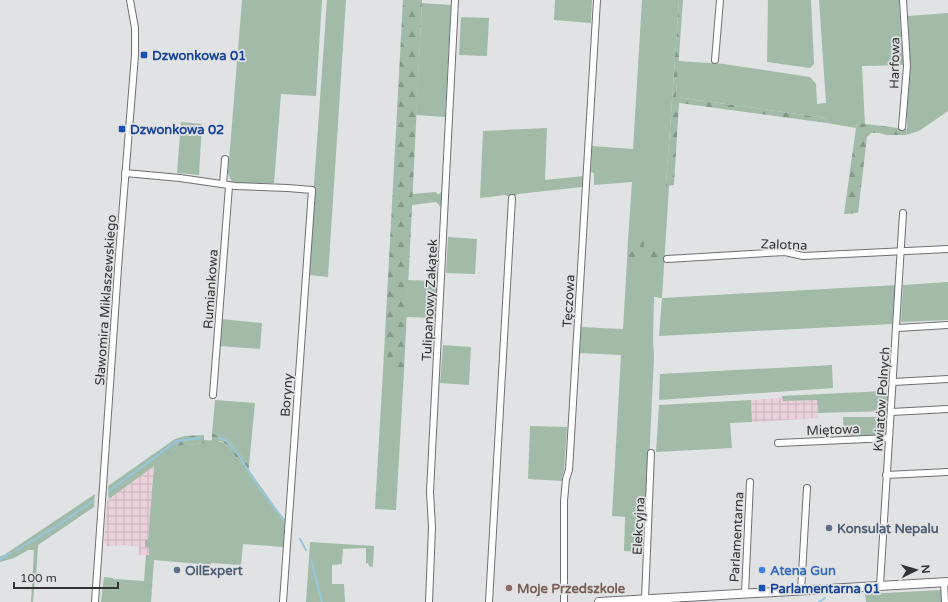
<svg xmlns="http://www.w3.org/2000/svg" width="948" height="602" font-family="'Varela Round',sans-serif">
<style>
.industrial{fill:url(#industrial-grid)}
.green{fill:#a1bba8}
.forest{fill:url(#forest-firs)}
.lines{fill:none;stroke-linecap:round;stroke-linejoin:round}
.stream{stroke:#96c7dd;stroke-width:2}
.street-casing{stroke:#6f6f71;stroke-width:8}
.secondary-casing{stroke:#6f6f71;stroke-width:10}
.street{stroke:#fff;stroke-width:6}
.secondary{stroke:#fff;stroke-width:8}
.transit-dot{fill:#1a4fb4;stroke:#e1e2e4;stroke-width:1.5}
.service-dot{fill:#5c6f8a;stroke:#e1e2e4;stroke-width:1.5}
.shop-dot{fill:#3f7fe0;stroke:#e1e2e4;stroke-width:1.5}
.education-dot{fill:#8d6e63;stroke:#e1e2e4;stroke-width:1.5}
.labels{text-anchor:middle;stroke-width:3.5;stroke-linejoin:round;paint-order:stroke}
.transit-label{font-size:13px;font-weight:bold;fill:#164399;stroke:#e1e2e4;text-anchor:start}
.street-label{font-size:13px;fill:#333;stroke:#e1e2e4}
.service-label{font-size:13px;font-weight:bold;fill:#4e5e75;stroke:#e1e2e4;text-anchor:start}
.shop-label{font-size:13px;font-weight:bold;fill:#366cbe;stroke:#e1e2e4;text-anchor:start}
.education-label{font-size:13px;font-weight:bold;fill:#785e54;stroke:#e1e2e4;text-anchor:start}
</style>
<defs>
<pattern id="industrial-grid" width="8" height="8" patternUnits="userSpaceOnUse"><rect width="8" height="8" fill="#e9d0d9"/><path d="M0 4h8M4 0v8" fill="none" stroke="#c8b3bb"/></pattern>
<pattern id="forest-firs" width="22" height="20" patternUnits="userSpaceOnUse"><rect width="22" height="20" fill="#a1bba8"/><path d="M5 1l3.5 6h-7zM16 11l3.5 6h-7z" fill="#849989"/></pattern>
</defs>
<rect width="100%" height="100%" fill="#e1e2e4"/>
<g class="industrial">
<path d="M783 398V401L818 400V418L752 422 751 400Z"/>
<path d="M154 466 148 540 145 547H149V555H138L139 547 124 545 114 546H106L104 542 107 501Z"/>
</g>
<g class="green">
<path d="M242 0H322L316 96 281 94 274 183H232L228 173Z"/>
<path d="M327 0H346L328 277 309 275 313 198Z"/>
<path d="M555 0H592L591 23 554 20Z"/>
<path d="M642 0H679L666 186H669L662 298 897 285 892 324 659 336 662 298 654 297 653 340 654 357 648 484 644 552 624 551 625 517 612 516 621 355 580 353 581 327 623 329 627 261H659L644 247V239H628L632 182 594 185V174L591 171 592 146 633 149Z"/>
<path d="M768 0H811L814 64 810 68 767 62Z"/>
<path d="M819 0H899L902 53 904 65 862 66 865 125 857 123 856 128 827 123 826 118 676 97 678 61 724 64 810 77 816 84 817 104 826 103Z"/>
<path d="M422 3 451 5 445 117 416 115Z"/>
<path d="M948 13V111L919 131 906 135 907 129V105L910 62 908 16Z"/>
<path d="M461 17 489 18 487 56 459 55Z"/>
<path d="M181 122 202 124 199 175 177 173Z"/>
<path d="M547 128 545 180 583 176 582 187 518 194 517 195 507 196 506 195 480 198 483 131Z"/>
<path d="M442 191 443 207H441L436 202 412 205V194L436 192 438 195Z"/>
<path d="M448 237 477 239 475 274 446 273Z"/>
<path d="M408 280 437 281 436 318 406 317Z"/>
<path d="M948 282V320L901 322 903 285Z"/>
<path d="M221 319 262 323 260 349 219 346Z"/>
<path d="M443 345 471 347 469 385 440 383Z"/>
<path d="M832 365 833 388 659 400 660 374Z"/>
<path d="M383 371H404L396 510 375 509Z"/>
<path d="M883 391 889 395V408L887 411 818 413 817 400 783 401 782 396Z"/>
<path d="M215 400 255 403 249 465C245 461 229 438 225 437 222 435 216 435 212 434Z"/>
<path d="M751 400 752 422 730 423 732 448 656 452 659 405Z"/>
<path d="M843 417H888L887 437H844Z"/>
<path d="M530 426 567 427 564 471 562 477 563 481 528 479Z"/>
<path d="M204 440C218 441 222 439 232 451L285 523 283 547 243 544 241 565 211 563V565L154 560 151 602H101L104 577 113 578V579L144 581 146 555H149V547H145V540H148L154 466 109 499 108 495V486L162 448 161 459 178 446 203 443Z"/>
<path d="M95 494 94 507 38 545 36 579H35L33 602H31L34 550H28L14 558 0 562V556L4 555Z"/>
<path d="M310 542 325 543 374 546 373 567 369 566 368 563H366V548L343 549 342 564 332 565V584H344L345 602H306Z"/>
<path d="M941 590 942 602H866L865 594Z"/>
</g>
<g class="forest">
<path d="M403 0H422L404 371H383Z"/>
<path d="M679 0H683L676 97 826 118 827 123 679 103 674 185 666 186Z"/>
<path d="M857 123 907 129 906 135H887L879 133H871L867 137 858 213 844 214 856 128Z"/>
<path d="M628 239H644V247L660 248 659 261H627Z"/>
<path d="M212 434C216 435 222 435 225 437 229 438 245 461 249 465V470L285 521V523L227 445 221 441H212Z"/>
<path d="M204 435V443L178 446 160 460 162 448 175 439 185 436Z"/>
</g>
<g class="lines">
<g class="stream">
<path d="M219 438 223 439 227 441 239 456 260 489 284 520"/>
<path d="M109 491 177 441 201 438"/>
<path d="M300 539 306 550"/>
<path d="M17 550 57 526 93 501"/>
<path d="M0 559 11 553"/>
<path d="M311 560 322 602"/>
<path d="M819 602 825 598"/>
</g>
<defs>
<g id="street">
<path d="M715 60 720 0"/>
<path d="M902 127 907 66 903 0"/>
<path d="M125 173 180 178 235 186 288 188 312 190 283 602"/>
<path d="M223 184 225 159"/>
<path d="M667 259 785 252 803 256 948 249"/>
<path d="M897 328 948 325"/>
<path d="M893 382 948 379"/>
<path d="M213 395 229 186"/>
<path d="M891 412 948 409"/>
<path d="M778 443 889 438"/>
<path d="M886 475 948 472"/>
<path d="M944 582 945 602"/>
<path d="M880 585 903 213"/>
<path d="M801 591 807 488"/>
<path d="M745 594 750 482"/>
<path d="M645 599 651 453"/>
<path d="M95 602 119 254 135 55V28L130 0"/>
<path d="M429 602 432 527 430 492 455 0"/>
<path d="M489 602 512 198"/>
<path d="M564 602V501L566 479 569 470 597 0"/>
</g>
<path id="secondary" d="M599 602 948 582"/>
</defs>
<use href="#street" class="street-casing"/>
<use href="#secondary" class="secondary-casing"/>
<use href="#street" class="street"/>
<use href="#secondary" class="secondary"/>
</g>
<g class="transit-dot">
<rect x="140" y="51" width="8" height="8" rx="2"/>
<rect x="118" y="125" width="8" height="8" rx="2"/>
<rect x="758" y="584" width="8" height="8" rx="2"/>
</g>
<g class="service-dot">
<circle cx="829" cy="528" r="4"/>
<circle cx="177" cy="570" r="4"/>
</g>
<circle class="shop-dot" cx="762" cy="570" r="4"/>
<circle class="education-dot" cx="509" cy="588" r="4"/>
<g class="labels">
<g class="transit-label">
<text x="152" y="60">Dzwonkowa 01</text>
<text x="130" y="134">Dzwonkowa 02</text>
<text x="770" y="593">Parlamentarna 01</text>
</g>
<g class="street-label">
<text transform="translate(894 63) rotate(-89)" y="5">Harfowa</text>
<text transform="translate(784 244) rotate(2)" y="5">Zalotna</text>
<text transform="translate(210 289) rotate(-86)" y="5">Rumiankowa</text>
<text transform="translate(105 300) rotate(-86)" y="5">Sławomira Miklaszewskiego</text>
<text transform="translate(429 300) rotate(-87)" y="5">Tulipanowy Zakątek</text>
<text transform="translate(568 301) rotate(-87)" y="5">Tęczowa</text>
<text transform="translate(286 395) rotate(-86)" y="5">Boryny</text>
<text transform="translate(881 399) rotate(-86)" y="5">Kwiatów Polnych</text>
<text transform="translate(833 429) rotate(-2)" y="5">Miętowa</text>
<text transform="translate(638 526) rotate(-87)" y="5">Elekcyjna</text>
<text transform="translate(736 537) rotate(-87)" y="5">Parlamentarna</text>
</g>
<g class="service-label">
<text x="837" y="533">Konsulat Nepalu</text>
<text x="185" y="575">OilExpert</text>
</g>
<g class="shop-label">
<text x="770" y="575">Atena Gun</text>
</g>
<g class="education-label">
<text x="517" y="593">Moje Przedszkole</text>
</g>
</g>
<g transform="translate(916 570) rotate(85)" stroke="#e1e2e4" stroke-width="3" paint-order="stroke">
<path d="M0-3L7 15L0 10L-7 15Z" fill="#333333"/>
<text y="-6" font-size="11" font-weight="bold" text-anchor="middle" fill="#333333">N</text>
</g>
<path d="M14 582v6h104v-6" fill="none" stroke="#333333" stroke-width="2"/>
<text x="20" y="582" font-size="12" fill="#333333" stroke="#e1e2e4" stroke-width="3" paint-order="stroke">100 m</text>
</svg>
